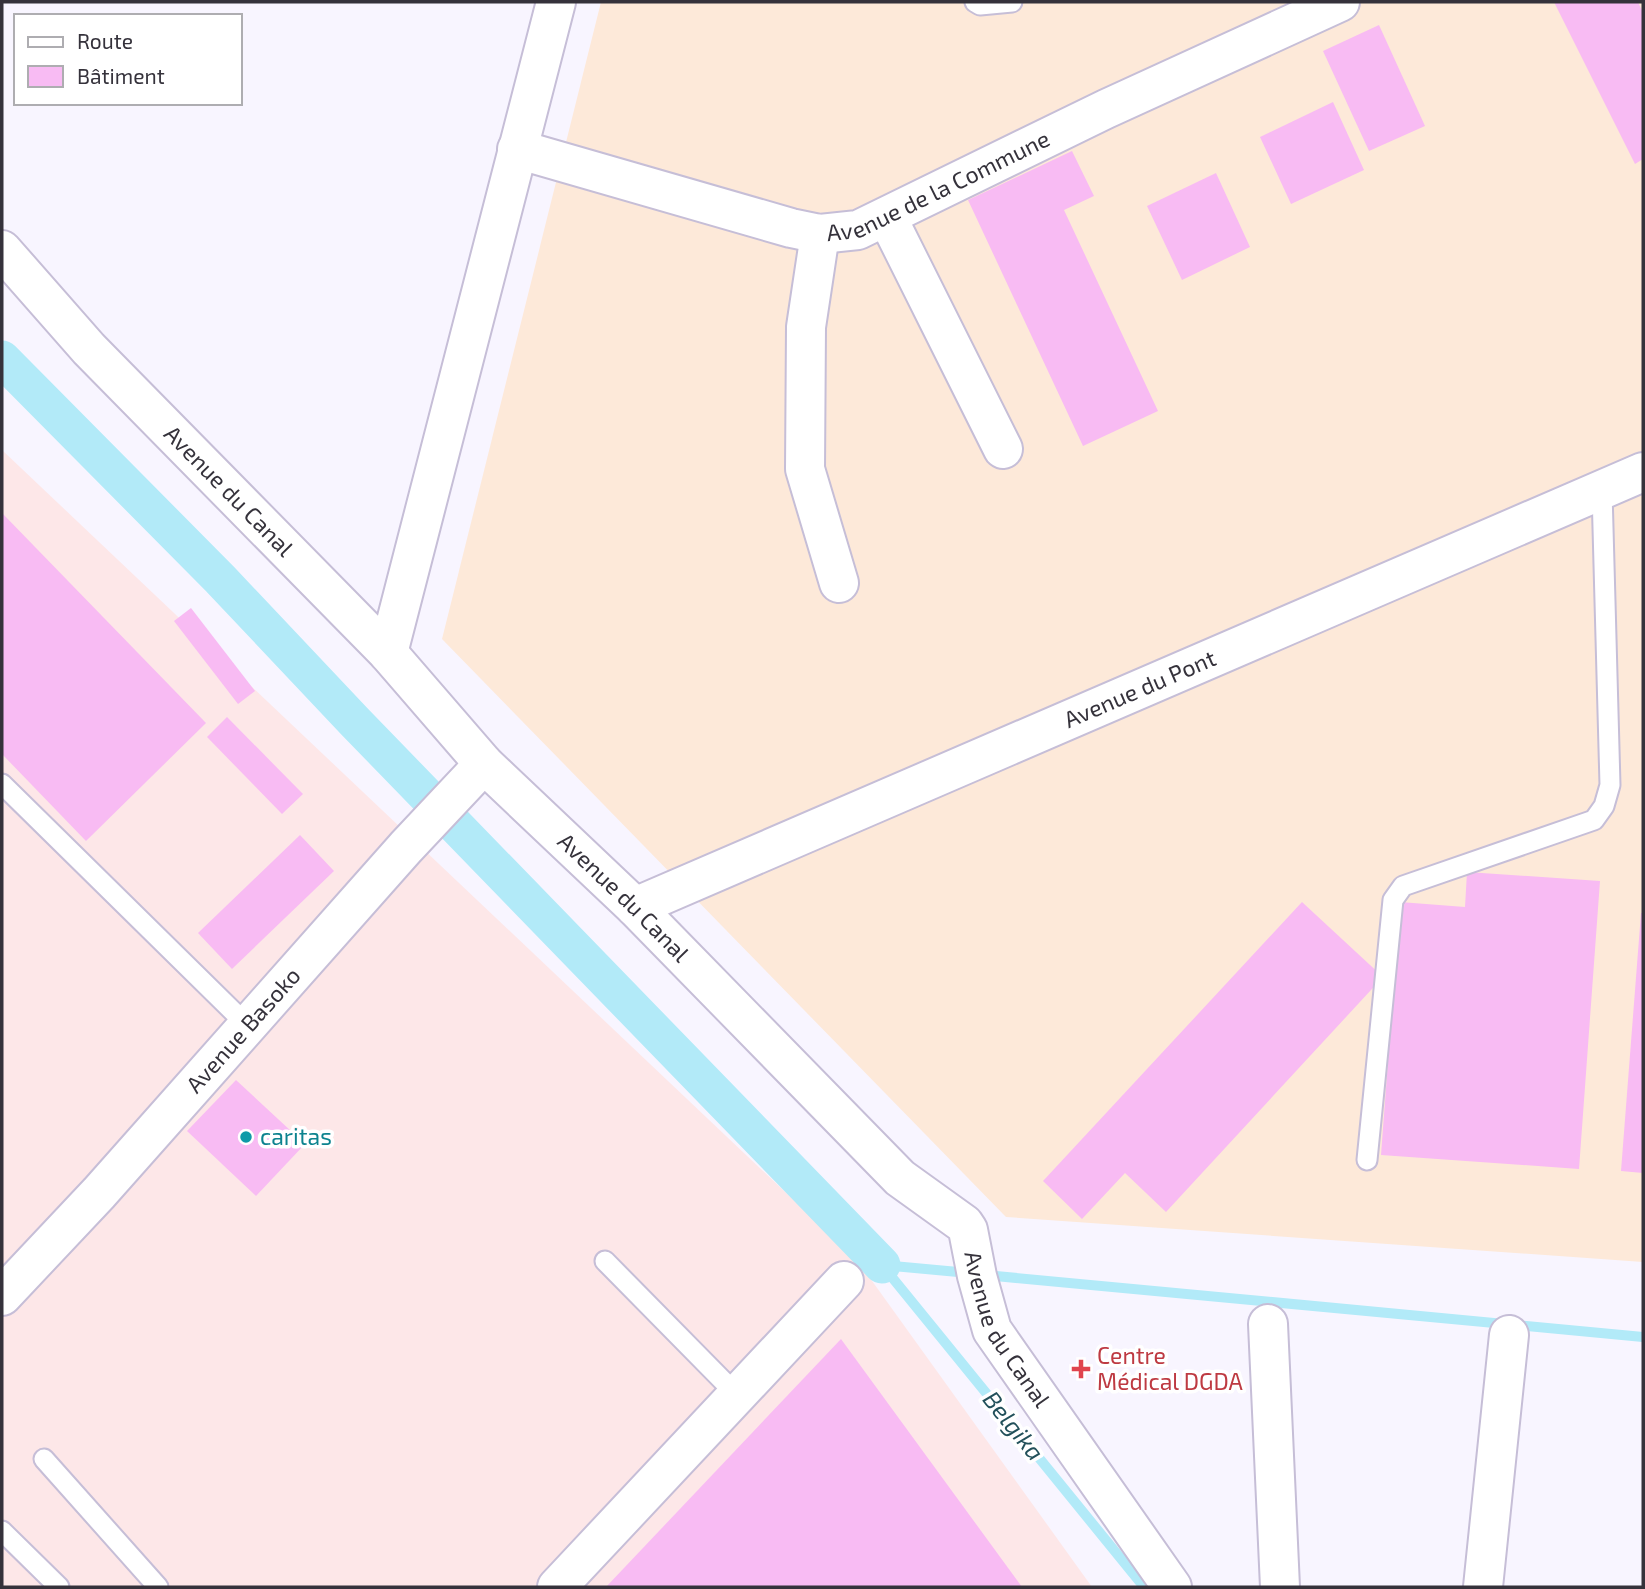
<svg xmlns="http://www.w3.org/2000/svg" width="1645" height="1589" font-family="'Exo 2',sans-serif">
<style>
.commercial{fill:#fde7e8}
.industrial{fill:#fde9d9}
.lines{fill:none;stroke-linecap:round;stroke-linejoin:round}
.stream{stroke:#b2eaf8;stroke-width:10}
.canal{stroke:#b2eaf8;stroke-width:37}
.building{fill:#f8bbf3}
.lane-casing{stroke:#c6bed7;stroke-width:23}
.street-casing{stroke:#c6bed7;stroke-width:42}
.lane{stroke:#fff;stroke-width:19}
.street{stroke:#fff;stroke-width:38}
.culture-dot{fill:#0f9aa8;stroke:#fff;stroke-width:2.5}
.health-dot{fill:#e0444e;stroke:#fff;stroke-width:2.5}
.labels{text-anchor:middle;stroke-width:7;stroke-linejoin:round;paint-order:stroke}
.street-label{font-size:23px;fill:#35323b;stroke:#fff}
.culture-label{font-size:23px;fill:#0d838f;stroke:#fff;text-anchor:start}
.health-label{font-size:23px;fill:#be3a42;stroke:#fff;text-anchor:start}
.water-label{font-size:24px;font-style:italic;fill:#22505a;stroke:#fff}
</style>
<rect width="100%" height="100%" fill="#f8f5ff"/>
<path class="commercial" d="M2 450 857 1260 1092 1587H2Z"/>
<path class="industrial" d="M601 2H1643V1262L1006 1217 442 639Z"/>
<g class="lines">
<g class="stream">
<path d="M882 1265 969 1273"/>
<path d="M882 1265 1144 1587"/>
<path d="M985 1275 1643 1337"/>
</g>
<path class="canal" d="M2 359 220 579 355 722 882 1265"/>
</g>
<g class="building">
<path d="M1554 2H1638L1643 13V159L1635 164Z"/>
<path d="M1379 25 1425 126 1369 151 1323 51Z"/>
<path d="M1333 102 1364 170 1291 204 1260 137Z"/>
<path d="M1072 151 1094 196 1064 210 1158 411 1083 446 968 200Z"/>
<path d="M1216 173 1250 247 1182 280 1147 206Z"/>
<path d="M2 513 206 723 86 841 2 754Z"/>
<path d="M191 608 255 691 238 704 174 621Z"/>
<path d="M227 717 303 794 282 814 207 737Z"/>
<path d="M300 835 334 871 232 969 198 933Z"/>
<path d="M1467 872 1600 881 1579 1169 1381 1155 1400 902 1465 907Z"/>
<path d="M1302 902 1383 977 1166 1212 1125 1173 1082 1219 1043 1181Z"/>
<path d="M1641 913H1643V1173L1621 1171Z"/>
<path d="M236 1080 305 1144 256 1196 187 1131Z"/>
<path d="M841 1339 1022 1587H606Z"/>
</g>
<g class="lines">
<defs>
<g id="lane">
<path d="M975 2 980 5 1012 2"/>
<path d="M2 784 249 1027"/>
<path d="M1367 1160 1393 900 1403 886 1594 820 1604 806 1610 785 1602 491"/>
<path d="M605 1261 736 1394"/>
<path d="M44 1459 158 1587"/>
<path d="M2 1531 59 1587"/>
</g>
<g id="street">
<path id="s1" d="M517 149 791 228 820 234 858 230 1106 109 1340 2"/>
<path d="M887 217 1003 449"/>
<path d="M820 234 806 327 805 469 839 583"/>
<path id="s2" d="M2 250 89 349 388 653 484 764 635 907 900 1178 964 1224 968 1230 977 1276 992 1330 1172 1587"/>
<path d="M388 653 556 2"/>
<path id="s3" d="M635 907 1643 472"/>
<path id="s4" d="M2 1296 99 1193 406 847 484 764"/>
<path d="M1268 1324 1280 1587"/>
<path d="M557 1587 844 1281"/>
<path d="M1483 1587 1509 1335"/>
</g>
</defs>
<use href="#lane" class="lane-casing"/>
<use href="#street" class="street-casing"/>
<use href="#lane" class="lane"/>
<use href="#street" class="street"/>
</g>
<circle class="culture-dot" cx="246" cy="1137" r="7"/>
<path class="health-dot" d="M1077.5 1358.5h7v7h7v7h-7v7h-7v-7h-7v-7h7z"/>
<g class="labels">
<g class="street-label">
<text dy="8" stroke="none"><textPath href="#s1" startOffset="443">Avenue de la Commune</textPath></text>
<text dy="8" stroke="none"><textPath href="#s2" startOffset="331">Avenue du Canal</textPath></text>
<text dy="8" stroke="none"><textPath href="#s3" startOffset="550">Avenue du Pont</textPath></text>
<text dy="8" stroke="none"><textPath href="#s2" startOffset="898">Avenue du Canal</textPath></text>
<text dy="8" stroke="none"><textPath href="#s4" startOffset="359">Avenue Basoko</textPath></text>
<text dy="8" stroke="none"><textPath href="#s2" startOffset="1486">Avenue du Canal</textPath></text>
</g>
<g class="culture-label">
<text x="260" y="1145">caritas</text>
</g>
<g class="health-label">
<text x="1097" y="1364">Centre<tspan x="1097" dy="26">Médical DGDA</tspan></text>
</g>
<g class="water-label">
<text transform="translate(1013 1426) rotate(51)" y="8">Belgika</text>
</g>
</g>
<rect width="1645" height="1589" fill="none" stroke="#35323b" stroke-width="7"/>
<rect x="14" y="14" width="228" height="91" fill="#ffffff" stroke="#aeadb1" stroke-width="2"/>
<rect x="28" y="37" width="35" height="10" fill="#ffffff" stroke="#aeadb1" stroke-width="2"/>
<text x="77" y="49" font-size="21" fill="#35323b">Route</text>
<rect x="28" y="66" width="35" height="21" fill="#f8bbf3" stroke="#aeadb1" stroke-width="2"/>
<text x="77" y="84" font-size="21" fill="#35323b">Bâtiment</text>
</svg>
